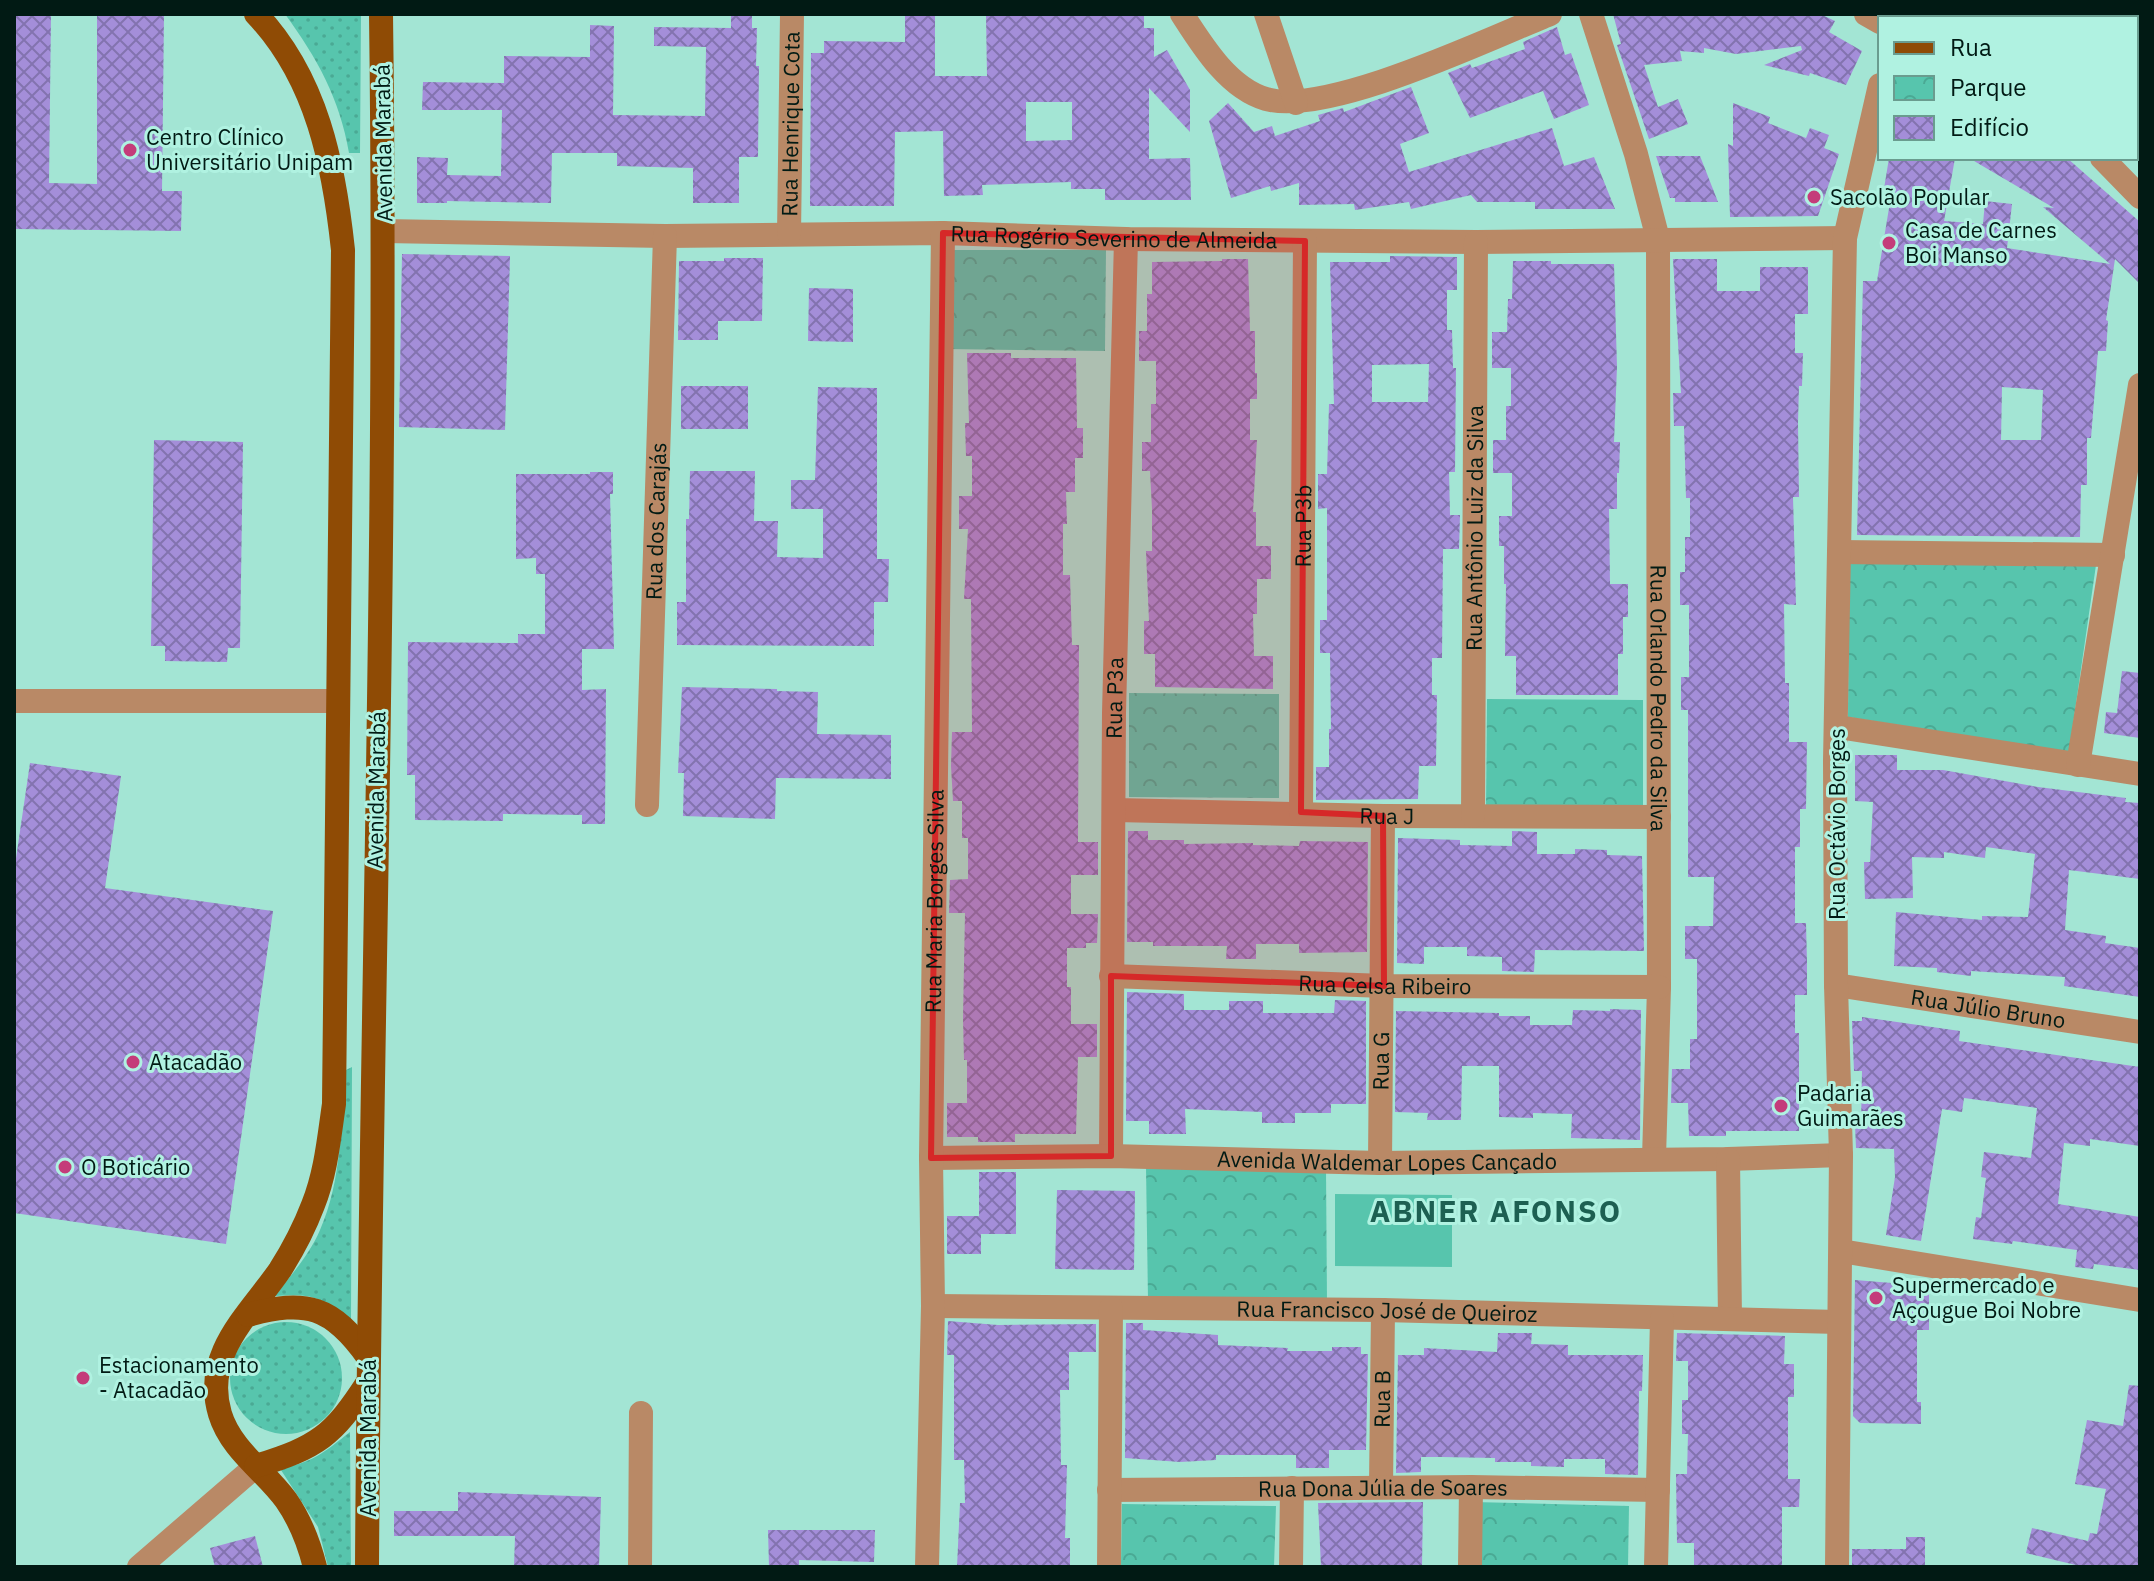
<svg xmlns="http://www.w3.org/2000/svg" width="2154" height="1581" font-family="'IBM Plex Sans',sans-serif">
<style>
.grass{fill:url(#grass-dots)}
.park{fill:url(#park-crowns)}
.pitch{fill:#57c5ad}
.building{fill:url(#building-cross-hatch);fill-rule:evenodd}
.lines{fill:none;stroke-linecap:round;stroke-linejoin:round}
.street{stroke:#b98966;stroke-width:24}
.primary{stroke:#8f4b05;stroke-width:24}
.marked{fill:#d62828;fill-opacity:0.2;stroke:#d62828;stroke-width:6;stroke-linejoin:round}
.poi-dot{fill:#c43c7a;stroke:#b0f2e1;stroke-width:3}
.labels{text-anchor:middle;stroke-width:6;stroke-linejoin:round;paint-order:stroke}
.street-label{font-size:22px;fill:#011a14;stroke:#b0f2e1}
.poi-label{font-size:22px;fill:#011a14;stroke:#b0f2e1;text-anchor:start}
.district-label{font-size:30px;font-weight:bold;letter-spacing:2px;fill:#1d6052;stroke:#b0f2e1}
</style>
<defs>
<pattern id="grass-dots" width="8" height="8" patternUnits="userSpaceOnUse" patternTransform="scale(2)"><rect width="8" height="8" fill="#57c5ad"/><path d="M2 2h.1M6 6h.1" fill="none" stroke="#4aa994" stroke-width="1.8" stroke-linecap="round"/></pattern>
<pattern id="park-crowns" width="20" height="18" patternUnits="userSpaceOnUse" patternTransform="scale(2)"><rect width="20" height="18" fill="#57c5ad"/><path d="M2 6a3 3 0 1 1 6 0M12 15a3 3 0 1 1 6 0" fill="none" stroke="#4aa994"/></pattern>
<pattern id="building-cross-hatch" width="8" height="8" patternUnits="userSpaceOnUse" patternTransform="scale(2)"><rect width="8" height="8" fill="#a48ed9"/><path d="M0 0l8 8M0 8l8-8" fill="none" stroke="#8373af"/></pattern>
</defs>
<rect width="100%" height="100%" fill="#a3e5d4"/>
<g class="grass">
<path d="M285 14H361L360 153H349C340 99 317 58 285 14Z"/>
<path d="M352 1067 351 1323C325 1297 312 1293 275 1296 291 1275 310 1254 320 1230 342 1180 341 1124 344 1071Z"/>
<circle cx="286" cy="1378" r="56"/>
<path d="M350 1432 351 1567H328L318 1527 279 1467C309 1466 327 1450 350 1432Z"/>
</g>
<g class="park">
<path d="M948 250H1106L1105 351 946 349Z"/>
<path d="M1849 561 2096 565 2069 752 1848 717Z"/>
<path d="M1129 693 1279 694V798L1129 797Z"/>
<path d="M1487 699 1643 700V811L1486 810Z"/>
<path d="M1146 1167 1326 1169 1327 1302 1148 1300Z"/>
<path d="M1473 1502 1629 1506 1628 1567H1472Z"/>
<path d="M1122 1504 1276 1506 1274 1567H1121Z"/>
</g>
<path class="pitch" d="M1335 1194 1452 1195V1267L1335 1266Z"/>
<g class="building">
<path d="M14 14H51L49 183 97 184V14H164L162 191H182L181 231 15 229Z"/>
<path d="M731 14H752V28H757L756 66H759L758 157H739V203H693V168L617 166V153H552L551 203 447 201V203H417V157L448 158 447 175 501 176 502 110H422L423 82 504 83V56L590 57V25L614 26 613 115 705 116 706 47 654 46V27L731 28Z"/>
<path d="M905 14H935V76H987L986 14H1144V28H1154V57L1167 50 1190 90V132L1149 88V159L1190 158 1191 200H1105V189H1071V182L982 185 983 195 944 196 943 131 895 132 894 206H810L811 53H824V41L905 42ZM1026 102H1072V140L1026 141Z"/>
<path d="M1613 14H1820L1835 21 1829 32 1862 51 1846 85 1810 73 1809 76 1764 65 1802 50 1801 46 1736 54 1704 48V53L1680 51 1682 61 1644 65 1658 107 1678 99 1688 124 1649 139 1617 45 1621 44Z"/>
<path d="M1557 27 1565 55 1571 53 1589 105 1554 119 1543 91 1470 118 1448 73 1470 64 1472 68 1525 49 1523 42Z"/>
<path d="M1411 87 1429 133 1400 144 1409 172 1552 128 1564 166 1594 157 1615 209H1535V202H1477L1471 195 1411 209 1409 202 1355 210 1354 204 1299 205V183L1271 191 1270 186 1231 198 1209 121 1228 103 1254 132 1272 126 1275 136 1320 121 1318 115 1343 108 1344 112Z"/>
<path d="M1733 103 1770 117 1768 123 1806 138 1810 128 1829 135 1824 148 1839 154 1818 216 1730 217 1728 144 1733 146Z"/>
<path d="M1656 156H1700L1718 202H1675V198H1670Z"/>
<path d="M1889 158H1955L1944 221 1983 224 1985 201 2012 204 2007 248 2110 264 2043 207 2054 208 1969 158H2067L2140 222V284L2115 259 2106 320 2108 321 2106 351H2098L2091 438H2087V485H2081L2080 537 1857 535 1863 281H1877L1890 202 1882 201ZM2002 387 2043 390 2041 440H2001Z"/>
<path d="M402 254 510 256 505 430 399 427Z"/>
<path d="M1390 256 1457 257V290H1447V330H1452L1453 368H1456L1455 472H1449L1450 515H1460L1459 549H1443L1442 658H1432V695H1437L1436 766H1419L1418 799 1316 800V767H1329V729H1331L1330 653H1320V620H1327V508L1318 509V474H1327L1329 404H1334L1330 262H1390ZM1429 364 1428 402H1372V365Z"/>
<path d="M724 258H763L762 321H718V340H678L679 261H724Z"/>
<path d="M1222 259H1248L1250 331H1255V373H1257V399H1250V440H1257L1253 512H1256V546H1271V579H1257V614H1253L1254 656H1273V689L1155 687V654H1144V621H1149L1146 551H1152V509L1150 471H1142V442H1151V404H1156V361H1139V331H1147V294H1152V262L1222 261Z"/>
<path d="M1673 259H1717V291H1760V267H1808V314H1795V353H1803L1802 386H1799L1798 423 1799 497H1793L1796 605 1784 604 1785 683H1789V742H1807L1806 809H1800V847H1795V923H1806L1807 962V995H1795V1033H1799V1131H1726V1136H1689L1688 1103H1671L1672 1069H1690V1039H1697V959H1685V926H1713L1714 877H1688V710H1681V677H1689V605H1680V572H1685V537H1690V498H1686L1684 426H1674L1673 393H1681Z"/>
<path d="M1513 261H1551V264H1614L1617 367 1614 442H1620L1619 473H1617V509H1609L1610 584H1628V617H1623V654H1618V695H1516V656H1505L1506 584H1504V546H1499V516H1512V473H1493V440H1506V406H1511V368H1492V332H1507L1508 299H1512Z"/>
<path d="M809 288 853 289V342L808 341Z"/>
<path d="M967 353H1011V358H1076L1077 428H1083V458H1075V492H1066L1067 524H1063V575H1070L1072 645H1079L1078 842H1098V875H1071V914H1098L1097 943H1086V948H1067V987H1071V1024H1097V1057H1078L1076 1134H1015V1142H978V1137H947V1103H967V1060H964L963 1018 965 913H949L950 880 968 879V838H962V801H953L951 766 952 732H972L971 599H964L968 529H959V496H972V456H966L965 423H969Z"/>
<rect x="681" y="386" width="67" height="43"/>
<path d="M818 387 877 388V559H889L888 602H874V646L677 645V602H686V519H689L690 471H755L754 521H778L777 557 823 558V509H791V480H815Z"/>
<path d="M154 440 243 442 240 648H228L227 662 165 661V646H151Z"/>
<path d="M590 472H613V494H610L614 649H582V690L606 689 605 824H582V815L503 814V821L415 820V775H407L408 642 518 643V634H545V574H536V558L516 559V474H590Z"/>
<path d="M2122 671 2140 673V738L2104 733 2106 712 2117 713Z"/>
<path d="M682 687 777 689V691L818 692 817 734 891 735V779L776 778 775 819 683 816 684 773H678Z"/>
<path d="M1855 755H1897V770H1943L2038 787 2126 798 2125 802 2140 803V879L2069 870 2065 930 2106 936 2105 943 2140 948V997L2064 986 2065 977 1971 971V976L1937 972V968L1894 966 1896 912 1982 920V916L2028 917 2035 854 1986 847 1985 858 1944 852V858L1912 857 1913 898 1865 899 1864 862H1870L1873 802 1855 801Z"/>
<path d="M30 763 121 776 105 888 273 911 226 1244 14 1213V872Z"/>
<path d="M1128 831H1148V840H1184V844L1253 843V845L1299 846 1300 841 1368 842 1367 952 1299 953V944H1256V959H1226L1227 946H1153V942H1127Z"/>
<path d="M1512 831 1537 832V854H1575V849L1607 850V855L1642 856 1644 951 1535 950 1534 972 1502 971V957L1467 956V947H1424V964L1397 963 1398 838 1460 840V845L1512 846Z"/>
<path d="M1127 992 1184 994V1010H1229V1001H1263V1013H1334L1335 1000 1366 1001V1104H1331V1113H1295V1123H1262V1112L1185 1109 1186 1134H1149V1121H1126Z"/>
<path d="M1610 1009 1641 1010 1640 1140 1571 1138 1572 1114 1533 1113V1118L1499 1117V1066H1462L1461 1120H1427L1428 1113 1395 1112 1396 1011 1499 1013V1016H1530V1025H1572L1573 1010 1610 1011Z"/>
<path d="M1862 1017 1960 1031 1959 1041 2140 1067V1146L2090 1139V1146L2064 1143 2058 1204 2140 1217V1270L2094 1264 2093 1269 2075 1267 2077 1250 2013 1241 2012 1244 1973 1239 1976 1217 1981 1218 1986 1178 1981 1177 1984 1152 2031 1158 2037 1108 1964 1098 1962 1112 1942 1109 1921 1241 1886 1235 1895 1177 1894 1149 1856 1148 1855 1125H1861L1862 1071H1854L1852 1021H1862Z"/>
<path d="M979 1172H1016V1234H981V1254H947V1216H979Z"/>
<path d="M1057 1190 1135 1191 1134 1270 1055 1269Z"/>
<path d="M1855 1280 1929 1286V1330H1917V1402H1921V1424L1860 1423 1853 1416Z"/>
<path d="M948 1321 998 1325 1096 1324V1352H1069V1390H1060L1061 1465H1067L1065 1538H1070V1567H957L960 1503H965L964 1460H954V1355H947Z"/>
<path d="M1126 1323H1143V1330L1218 1335V1345L1288 1348 1287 1351H1332V1347H1361V1354H1368L1366 1450H1329V1468H1296V1455H1216V1460L1180 1462 1125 1458Z"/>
<path d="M1498 1333H1532L1531 1344 1568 1345V1355H1643L1642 1391H1639L1638 1475 1605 1474V1459H1564V1467L1531 1466V1462H1495V1458L1442 1457H1421V1472L1396 1473 1398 1355H1424V1348L1497 1352Z"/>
<path d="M1677 1333 1785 1336 1784 1364H1794V1397H1788V1479H1800L1799 1507H1782V1567H1694V1543H1677L1676 1474H1687L1688 1434H1682V1400H1688V1361H1676Z"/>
<path d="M2129 1385 2140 1386V1567H2084L2026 1553 2032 1528 2088 1541 2090 1533 2097 1534 2106 1489 2075 1484 2087 1420 2123 1426Z"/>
<path d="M458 1492 601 1497 599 1567H514L515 1536H394V1511H458Z"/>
<path d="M1423 1502 1422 1567H1321L1318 1503Z"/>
<path d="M768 1530H875L874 1562 799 1560V1567H769Z"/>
<path d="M255 1536 263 1567H215L210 1548Z"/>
<path d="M1906 1537H1925V1567H1852V1549H1906Z"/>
</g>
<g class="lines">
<g class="street">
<path d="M1182 14C1202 45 1228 88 1266 99 1328 116 1488 39 1550 14"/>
<path d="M1266 14 1296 103"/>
<path id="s1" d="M1591 14 1636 154 1658 239 1659 987 1654 1158"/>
<path d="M1866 14 1880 22"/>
<path d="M2109 18 2111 14"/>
<path d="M2102 158 2140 197"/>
<path id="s2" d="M384 231 665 236 943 233 1126 239 1476 242 1845 238"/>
<path id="s3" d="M789 234 792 14"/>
<path d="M1839 552 2113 555"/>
<path d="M14 701H337"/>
<path d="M1838 727 2140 774"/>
<path d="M2078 765 2140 385"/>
<path id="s4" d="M647 805 665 236"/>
<path id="s5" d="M1115 810 1383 816 1659 817"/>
<path id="s6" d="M1301 812 1305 241"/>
<path id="s7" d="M1473 816 1476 242"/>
<path id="s8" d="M1111 976 1384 986 1659 987"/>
<path id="s9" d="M1836 985 2140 1032"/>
<path id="s10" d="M1111 1156 1114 713 1126 239"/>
<path id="s11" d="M931 1158 1111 1156 1380 1163 1728 1159 1841 1155"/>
<path d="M1728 1159 1730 1319"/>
<path id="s12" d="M1380 1163 1383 816"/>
<path d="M1841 1251 2140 1300"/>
<path id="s13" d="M933 1306 1383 1310 1839 1322"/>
<path id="s14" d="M1381 1487 1383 1310"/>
<path id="s15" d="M1109 1490 1471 1487 1658 1490"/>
<path d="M139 1567 256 1466"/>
<path d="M640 1567 641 1413"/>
<path id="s16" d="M927 1567 933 1306 931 1158 943 233"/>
<path d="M1109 1567 1111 1308"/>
<path d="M1291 1567 1292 1488"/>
<path d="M1470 1567 1471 1487"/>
<path d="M1656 1567 1662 1319"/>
<path d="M1837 1567 1841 1155 1836 985 1835 761 1845 238 1880 85"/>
</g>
<g class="primary">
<path d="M256 14C317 78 334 165 343 250L334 1104C329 1138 326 1173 313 1205 305 1226 292 1251 280 1270 249 1315 202 1354 220 1414 231 1450 265 1471 286 1500 300 1520 309 1543 315 1567"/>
<path d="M248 1315C306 1299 332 1306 368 1357"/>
<path d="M256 1466C318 1447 333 1436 368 1382"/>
<path d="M367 1567C370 1049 388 532 381 14"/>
</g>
</g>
<path class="marked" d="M943 233 1305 241 1301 812 1383 816 1384 986 1111 976V1156L931 1158Z"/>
<g class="poi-dot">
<circle cx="130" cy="150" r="8"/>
<circle cx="1814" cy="197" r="8"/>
<circle cx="1889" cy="243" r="8"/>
<circle cx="133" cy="1062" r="8"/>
<circle cx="1781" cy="1106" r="8"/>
<circle cx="65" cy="1167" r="8"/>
<circle cx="1876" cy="1298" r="8"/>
<circle cx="83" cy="1378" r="8"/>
</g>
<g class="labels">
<g class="street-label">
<text dy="8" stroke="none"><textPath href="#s3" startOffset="110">Rua Henrique Cota</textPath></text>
<text transform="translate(383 143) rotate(-91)" y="8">Avenida Marabá</text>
<text dy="8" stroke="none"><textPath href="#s2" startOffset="730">Rua Rogério Severino de Almeida</textPath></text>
<text dy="8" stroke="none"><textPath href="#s4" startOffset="284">Rua dos Carajás</textPath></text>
<text dy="8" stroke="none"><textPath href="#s6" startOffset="286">Rua P3b</textPath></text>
<text dy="8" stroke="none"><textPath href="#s7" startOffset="288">Rua Antônio Luiz da Silva</textPath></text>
<text dy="8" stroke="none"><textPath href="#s10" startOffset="458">Rua P3a</textPath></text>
<text dy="8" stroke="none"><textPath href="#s1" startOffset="694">Rua Orlando Pedro da Silva</textPath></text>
<text transform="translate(376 790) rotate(-89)" y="8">Avenida Marabá</text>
<text dy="8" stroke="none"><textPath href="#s5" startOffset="272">Rua J</textPath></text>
<text transform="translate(1837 824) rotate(-90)" y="8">Rua Octávio Borges</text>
<text dy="8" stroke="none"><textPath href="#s16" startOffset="666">Rua Maria Borges Silva</textPath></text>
<text dy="8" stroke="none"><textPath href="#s8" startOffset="274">Rua Celsa Ribeiro</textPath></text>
<text dy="8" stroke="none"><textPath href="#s9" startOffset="154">Rua Júlio Bruno</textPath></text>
<text dy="8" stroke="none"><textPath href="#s12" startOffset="102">Rua G</textPath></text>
<text dy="8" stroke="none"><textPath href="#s11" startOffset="456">Avenida Waldemar Lopes Cançado</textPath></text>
<text dy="8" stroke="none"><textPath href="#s13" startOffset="454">Rua Francisco José de Queiroz</textPath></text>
<text dy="8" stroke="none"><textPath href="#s14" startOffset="88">Rua B</textPath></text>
<text transform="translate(368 1438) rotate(-90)" y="8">Avenida Marabá</text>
<text dy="8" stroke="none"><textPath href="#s15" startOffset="274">Rua Dona Júlia de Soares</textPath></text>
</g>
<g class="poi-label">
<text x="146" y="145">Centro Clínico<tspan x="146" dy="25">Universitário Unipam</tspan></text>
<text x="1830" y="205">Sacolão Popular</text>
<text x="1905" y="238">Casa de Carnes<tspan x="1905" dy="25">Boi Manso</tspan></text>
<text x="149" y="1070">Atacadão</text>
<text x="1797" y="1101">Padaria<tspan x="1797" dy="25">Guimarães</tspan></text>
<text x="81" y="1175">O Boticário</text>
<text x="1892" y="1293">Supermercado e<tspan x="1892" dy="25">Açougue Boi Nobre</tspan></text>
<text x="99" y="1373">Estacionamento<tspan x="99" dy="25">- Atacadão</tspan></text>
</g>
<g class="district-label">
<text x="1496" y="1222">ABNER AFONSO</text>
</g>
</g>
<rect width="2154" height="1581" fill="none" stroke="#011a14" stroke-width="32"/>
<rect x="1878" y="16" width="260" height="144" fill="#b0f2e1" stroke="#6a9c8f" stroke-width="2"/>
<rect x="1894" y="42" width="40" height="12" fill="#8f4b05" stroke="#6a9c8f" stroke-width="2"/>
<text x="1950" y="56" font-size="24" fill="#011a14">Rua</text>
<rect x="1894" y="76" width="40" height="24" fill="url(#park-crowns)" stroke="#6a9c8f" stroke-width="2"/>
<text x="1950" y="96" font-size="24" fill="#011a14">Parque</text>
<rect x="1894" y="116" width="40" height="24" fill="url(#building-cross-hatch)" stroke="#6a9c8f" stroke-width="2"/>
<text x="1950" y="136" font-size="24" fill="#011a14">Edifício</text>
</svg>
